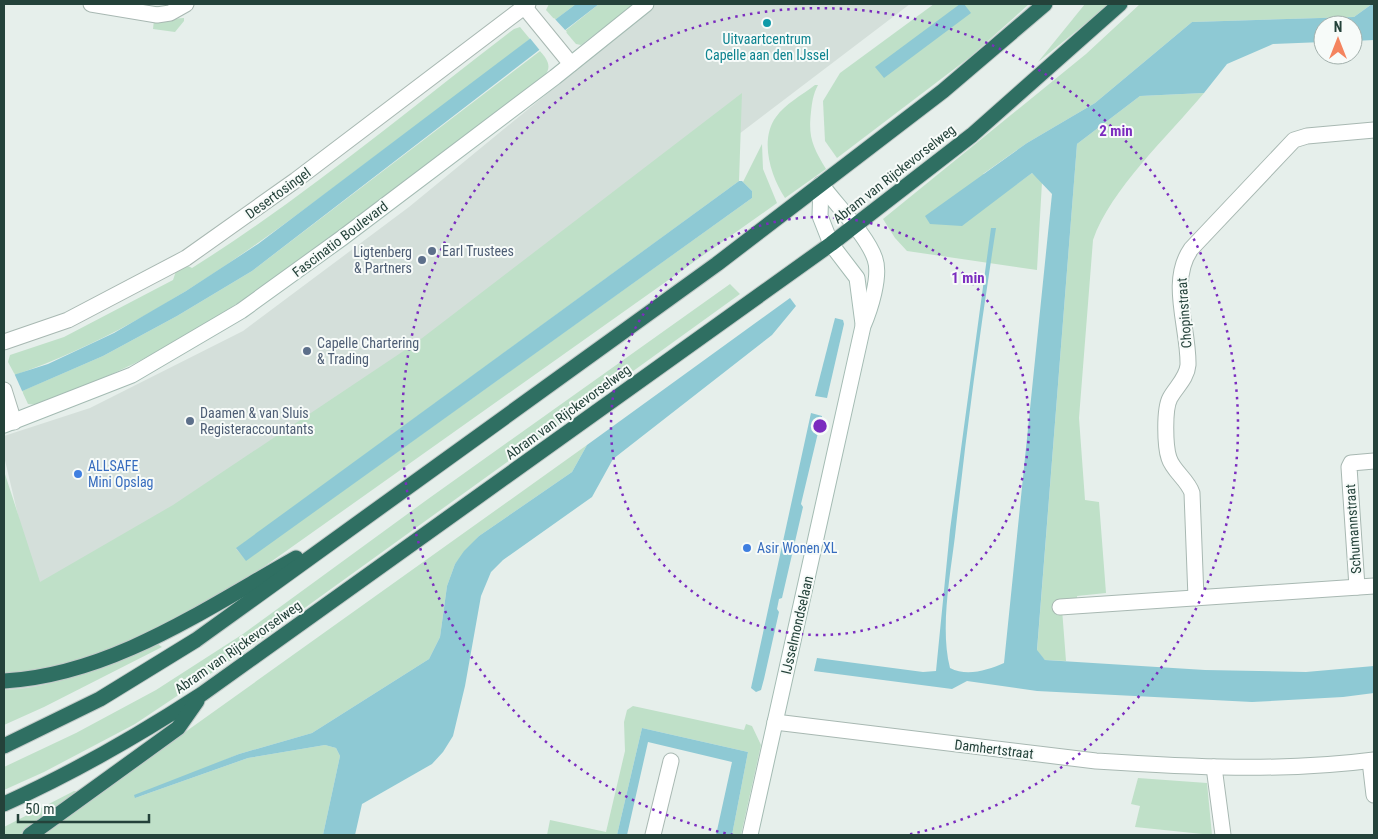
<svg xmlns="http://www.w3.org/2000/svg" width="1378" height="839" font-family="'Roboto Condensed',sans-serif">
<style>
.built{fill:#d4dfda}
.green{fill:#bfe0c8}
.water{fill:#8ec9d4}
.pier{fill:#e6efeb}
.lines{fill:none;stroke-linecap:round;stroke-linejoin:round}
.street-casing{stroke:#a8b8b2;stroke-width:17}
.secondary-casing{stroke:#a4bbb3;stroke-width:17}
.highway-casing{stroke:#c2cac8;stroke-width:17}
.street{stroke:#fff;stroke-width:15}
.secondary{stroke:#fff;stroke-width:15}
.highway{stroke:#2f6f62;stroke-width:15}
.ring{fill:none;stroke:#7b2cbf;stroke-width:2.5;stroke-dasharray:2.5 5}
.culture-dot{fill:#0f9aa8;stroke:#f7fbf9;stroke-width:2}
.service-dot{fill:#5c6f8a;stroke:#f7fbf9;stroke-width:2}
.shop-dot{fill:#3f7fe0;stroke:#f7fbf9;stroke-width:2}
.labels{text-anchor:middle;stroke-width:4;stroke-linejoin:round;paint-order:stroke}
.culture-label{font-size:14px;fill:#0d838f;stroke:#f7fbf9}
.street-label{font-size:14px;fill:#24423a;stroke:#f7fbf9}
.service-label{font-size:14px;fill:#4e5e75;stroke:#f7fbf9;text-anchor:start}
.shop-label{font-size:14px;fill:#366cbe;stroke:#f7fbf9;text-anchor:start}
.centre{fill:#7b2cbf;stroke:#f7fbf9;stroke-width:2.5}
.ring-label{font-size:15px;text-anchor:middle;font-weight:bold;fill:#7b2cbf;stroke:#f7fbf9;stroke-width:4;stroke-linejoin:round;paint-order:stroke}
</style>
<rect width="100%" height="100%" fill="#e6efeb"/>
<path class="built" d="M656 4H910L350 430 233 578 4 722V632L42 617 4 456V436L90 408 243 331 409 207Z"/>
<g class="green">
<path d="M549 4H576L555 20 546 10Z"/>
<path d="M599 4H634L581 45 576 44 565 31Z"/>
<path d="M934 4H1029L970 57 837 158 825 141 823 101 840 73Z"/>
<path d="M1085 4H1110L1038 62Z"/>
<path d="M1140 4H1372L1354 17 1192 22 1095 103 1027 143 983 174 1017 184 1032 173 1042 182 1037 270 907 251 895 238 883 219 1086 54Z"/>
<path d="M184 18V21L175 32 153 29 154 20Z"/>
<path d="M520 27 530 39C474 84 415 126 358 169 251 250 142 331 15 375L8 362 10 355 64 337 173 280 176 271 188 266 192 268C305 197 408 110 514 29Z"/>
<path d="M540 51C546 58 552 65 546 74 476 127 408 180 337 233 256 293 170 353 74 390 61 395 42 407 28 404L22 391 103 356 177 316 252 271Z"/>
<path d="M815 85H818C813 94 812 103 811 112 808 138 813 147 826 169L785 198C771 177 759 140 776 117 785 104 802 95 815 85Z"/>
<path d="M742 93 739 181 236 549 246 560 752 198V191L743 182 762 144 763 169 777 203 265 566C199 608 133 647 56 666 38 671 22 676 4 675V471L40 582 173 505 417 342Z"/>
<path d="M1204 93C1169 135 1110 190 1093 240L1079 418 1085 500 1099 502 1106 593 1077 596 1078 608 1062 609 1066 661 1045 660 1037 651 1077 144 1140 96Z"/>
<path d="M730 284 740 294 252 646 135 724 44 772 4 790V767L76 733 156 690 243 634 428 499Z"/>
<path d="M587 445 572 472 479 536 455 564 447 586 440 637 429 659 312 733 239 754 135 798 248 758 325 745 336 748 340 756 323 835H41Z"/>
<path d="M156 643 162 647 44 707 4 725V690C57 689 108 662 156 643Z"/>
<path d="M633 706 744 730 746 724 752 726 761 745 741 835H732L748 752 642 728 617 835H547L550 820 606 832 625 751 624 722 627 710Z"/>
<path d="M1138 778 1207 783 1212 835 1135 827 1140 806 1131 804Z"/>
<path d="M74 791 80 792 20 835H4V827Z"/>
</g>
<g class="water">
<path d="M576 4H599L252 271 177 316 103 356 4 399V378L48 364 114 333 186 291 258 244Z"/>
<path d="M960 4H964L971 13 884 78 875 67Z"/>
<path d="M1372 4H1374V40L1353 41V25H1323V42L1273 44 1227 64 1204 93 1140 96 1077 144 1037 650 1045 660 1205 670 1306 672 1374 666V693L1343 697 1252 702 1037 691 967 681 952 689 814 671 817 658 923 672 936 671 950 530 991 228H996C980 331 966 433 955 536 950 577 940 629 950 668 967 677 988 670 1004 663L1052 194 1032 173 962 226 930 224 925 216 1027 143 1095 103 1192 22 1354 17Z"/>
<path d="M739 181H742L752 191V198L246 561 236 548Z"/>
<path d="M790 298 796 306 772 335 613 459 592 497 503 560 491 572 481 596 465 686 453 736 443 752 432 764 362 804 355 835H323L340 756 336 748 325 745 248 758 135 798 134 795 239 754 312 733 429 659 440 637 447 586 455 564 464 551 479 536 572 472 587 445Z"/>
<path d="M835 318 843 320 844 324 827 398 815 396Z"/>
<path d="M811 413 822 416 801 504 803 507 782 598 779 599 777 609 779 612 764 679 761 690 756 692 751 688Z"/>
<path d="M642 728 748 752 732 835H716L732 762 648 742 627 835H617Z"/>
</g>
<g class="pier">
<path d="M554 18 567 32 542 53 529 37Z"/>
<path d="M14 373 23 393 4 401V375Z"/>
</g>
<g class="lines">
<defs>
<g id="street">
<path d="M91 4 157 15 170 13 186 4"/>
<path d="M522 4 571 64"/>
<path d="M4 342 68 320 186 258 296 180 528 4"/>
<path d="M4 390 14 422"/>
<path d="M1357 587 1349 467 1351 463 1374 461"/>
<path d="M1196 598 1192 493C1188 480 1173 471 1169 458 1165 446 1164 409 1170 398 1176 387 1187 378 1188 365 1189 328 1168 282 1191 249L1294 140 1307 136 1374 130"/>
<path d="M1060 607 1374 586"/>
<path d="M775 722 1096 761C1188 767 1282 772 1374 760"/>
<path d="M1370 761 1374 795"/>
<path d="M1214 767 1223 835"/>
<path d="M653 835 671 761"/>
</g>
<g id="secondary">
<path d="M821 184 820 216 831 244 857 278 863 324"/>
<path d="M4 425 132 375 241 311 342 238 555 77 646 4"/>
<path d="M750 835 863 326C870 310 881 276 875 259 867 235 836 205 821 184"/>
</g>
<g id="highway">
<path d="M4 681C111 675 205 609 296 558"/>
<path d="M4 746 100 699 196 640 717 264 943 91 1045 4"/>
<path d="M4 804C73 773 139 735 202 694L831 244 972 135 1120 4"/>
<path d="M30 835 178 728 197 701"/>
</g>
</defs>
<use href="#street" class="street-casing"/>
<use href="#secondary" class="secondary-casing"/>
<use href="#highway" class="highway-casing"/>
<use href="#street" class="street"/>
<use href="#secondary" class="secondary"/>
<use href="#highway" class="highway"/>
</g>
<g class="ring">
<circle cx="820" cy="426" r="209"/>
<path d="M733 835A418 418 0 1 1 907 835"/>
</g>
<circle class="culture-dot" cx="767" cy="23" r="5"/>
<g class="service-dot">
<circle cx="432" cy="251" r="5"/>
<circle cx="422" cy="260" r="5"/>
<circle cx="307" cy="351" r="5"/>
<circle cx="190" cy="421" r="5"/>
</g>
<g class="shop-dot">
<circle cx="78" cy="474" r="5"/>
<circle cx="747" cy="548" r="5"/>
</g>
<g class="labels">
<g class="culture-label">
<text x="767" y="44">Uitvaartcentrum<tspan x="767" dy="16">Capelle aan den IJssel</tspan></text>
</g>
<g class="street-label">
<text transform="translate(894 174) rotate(-38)" y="5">Abram van Rijckevorselweg</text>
<text transform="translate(278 193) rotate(-36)" y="5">Desertosingel</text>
<text transform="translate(340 239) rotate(-37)" y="5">Fascinatio Boulevard</text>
<text transform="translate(1184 313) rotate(-94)" y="5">Chopinstraat</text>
<text transform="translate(568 412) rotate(-36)" y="5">Abram van Rijckevorselweg</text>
<text transform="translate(1353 529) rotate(-94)" y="5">Schumannstraat</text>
<text transform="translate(797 625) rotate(-77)" y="5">IJsselmondselaan</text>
<text transform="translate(238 647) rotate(-35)" y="5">Abram van Rijckevorselweg</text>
<text transform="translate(994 749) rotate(7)" y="5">Damhertstraat</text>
</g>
<g class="service-label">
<text x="442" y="256">Earl Trustees</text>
<text x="412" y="257" text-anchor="end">Ligtenberg<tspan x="412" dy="16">&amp; Partners</tspan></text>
<text x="317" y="348">Capelle Chartering<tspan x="317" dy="16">&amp; Trading</tspan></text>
<text x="200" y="418">Daamen &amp; van Sluis<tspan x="200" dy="16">Registeraccountants</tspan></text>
</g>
<g class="shop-label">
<text x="88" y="471">ALLSAFE<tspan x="88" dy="16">Mini Opslag</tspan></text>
<text x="757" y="553">Asir Wonen XL</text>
</g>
</g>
<circle cx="820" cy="426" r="8" class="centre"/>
<g class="ring-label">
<text x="1116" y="136">2 min</text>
<text x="968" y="283">1 min</text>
</g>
<rect width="1378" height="839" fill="none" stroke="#24423a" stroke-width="10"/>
<g transform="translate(1338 40)"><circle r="24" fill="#f7fbf9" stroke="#a3b1ad"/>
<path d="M0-4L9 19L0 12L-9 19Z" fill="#f4845f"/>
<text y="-8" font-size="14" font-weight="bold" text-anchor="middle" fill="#24423a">N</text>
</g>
<path d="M18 814v8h131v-8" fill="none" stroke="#24423a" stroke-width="2.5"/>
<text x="25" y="814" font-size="15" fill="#24423a" stroke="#f7fbf9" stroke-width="4" paint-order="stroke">50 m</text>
</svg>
